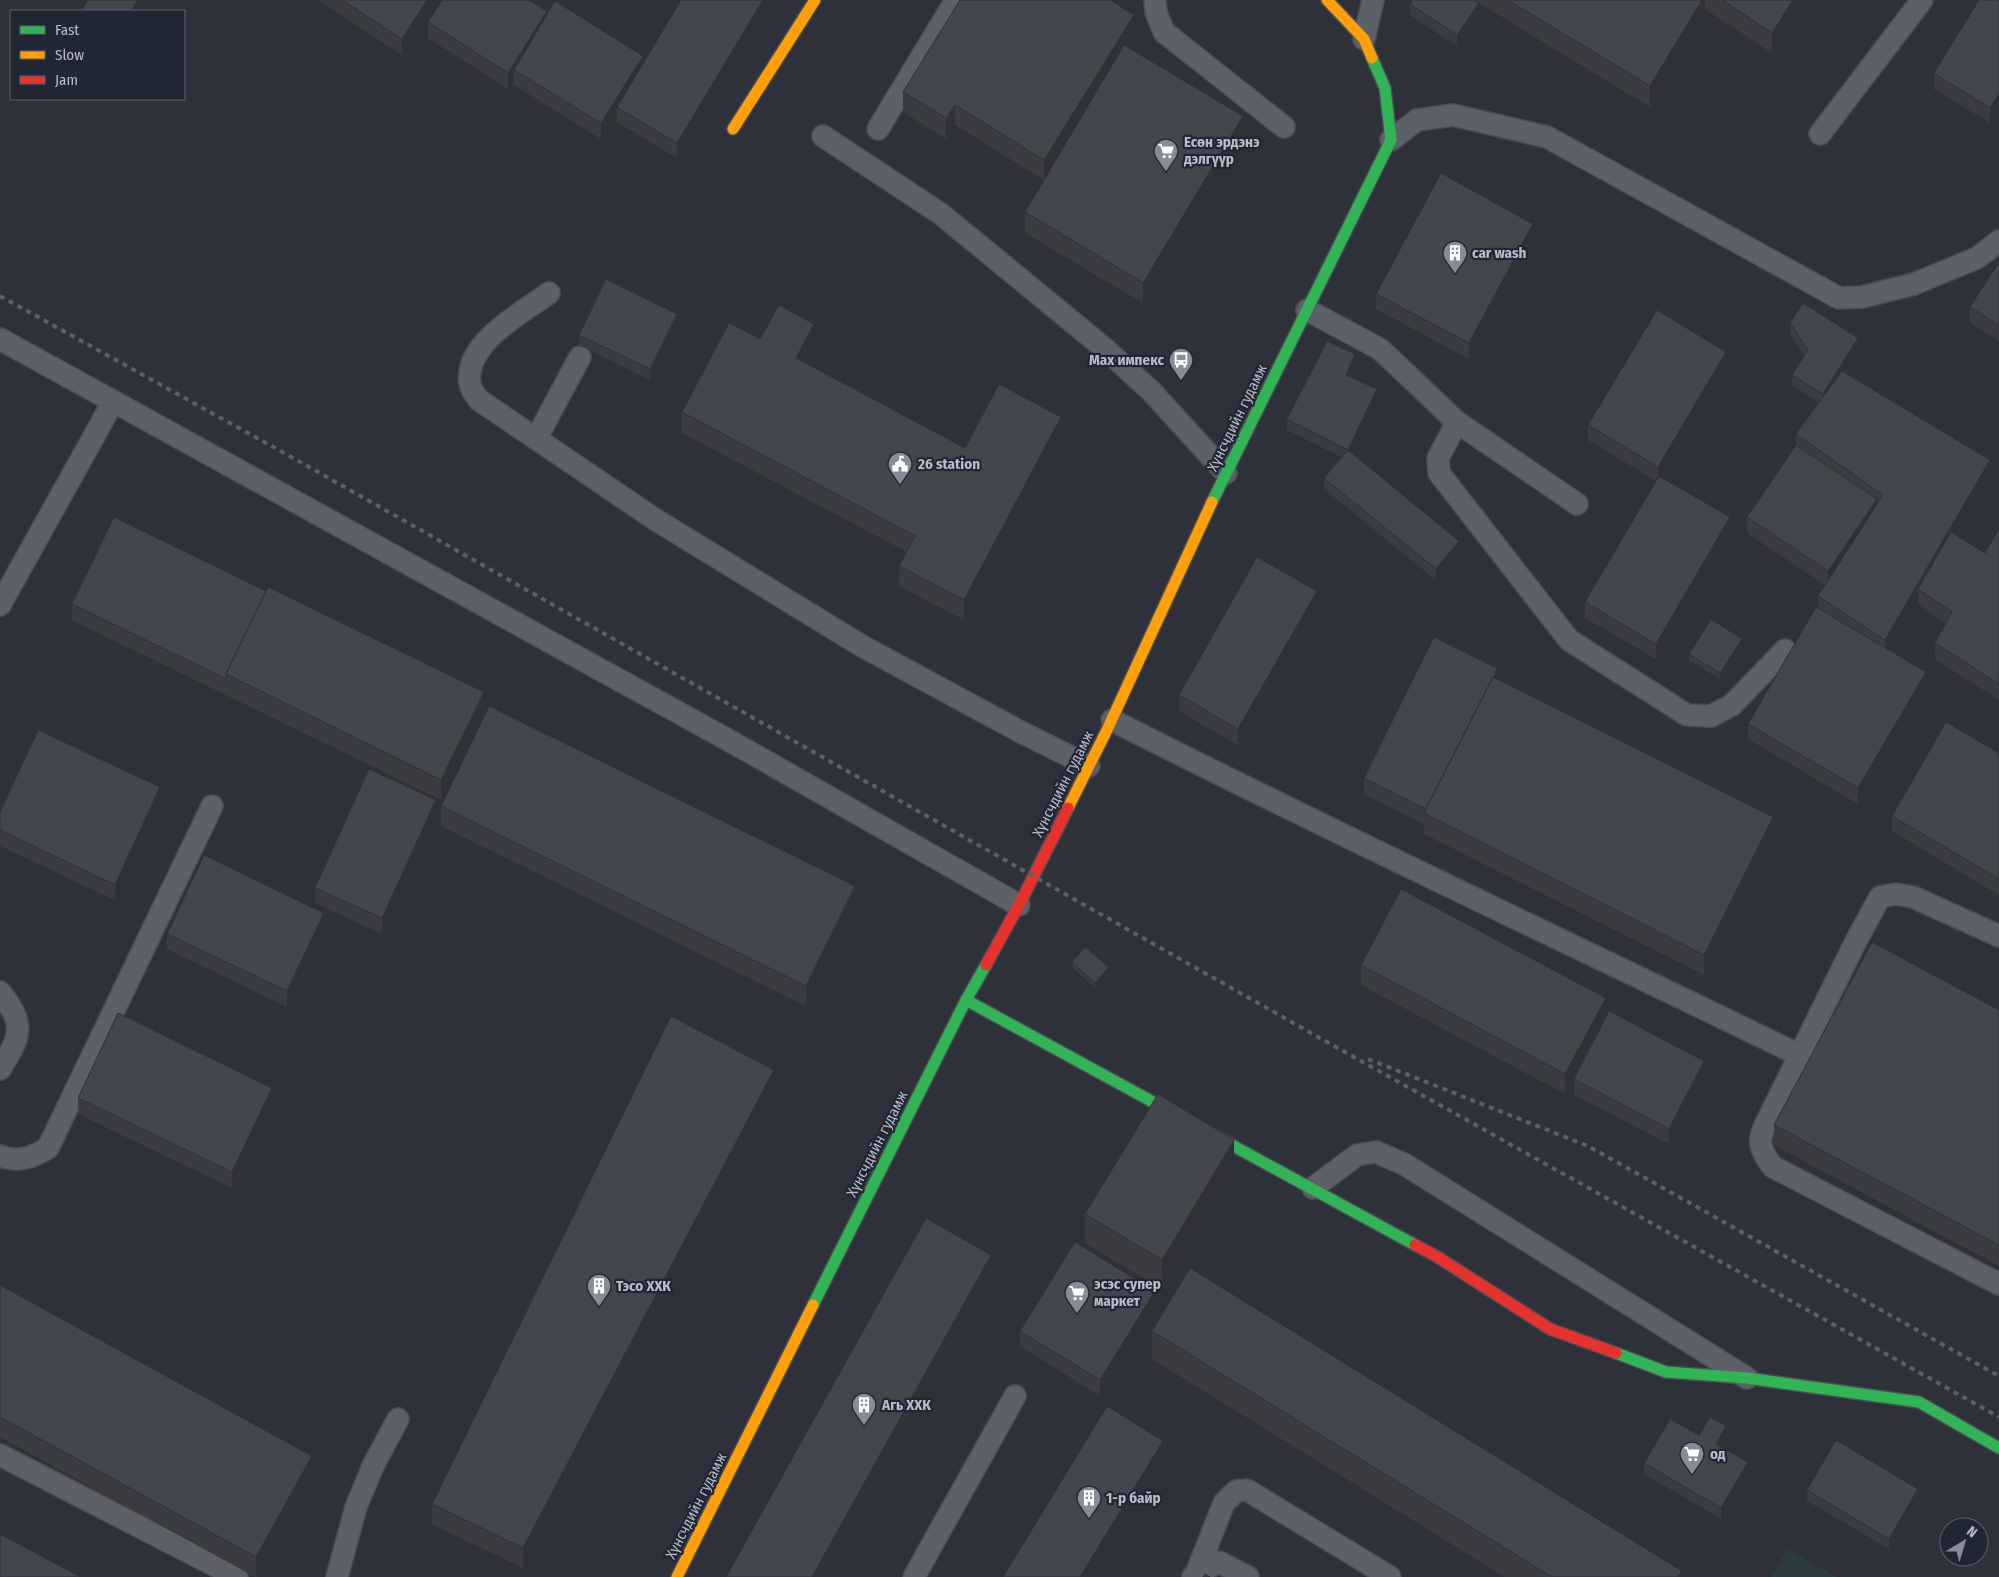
<svg xmlns="http://www.w3.org/2000/svg" width="1999" height="1577" font-family="'Fira Sans Condensed',sans-serif">
<style>
.pitch{fill:#2c3b40}
.lines{fill:none;stroke-linecap:round;stroke-linejoin:round}
.lane-casing{stroke:#4a4c52;stroke-width:24}
.fast-casing{stroke:#4a4c52;stroke-width:14}
.slow-casing{stroke:#4a4c52;stroke-width:14}
.jam-casing{stroke:#4a4c52;stroke-width:14}
.lane{stroke:#5e6068;stroke-width:21}
.fast{stroke:#30b455;stroke-width:11}
.slow{stroke:#ff9f0a;stroke-width:11}
.jam{stroke:#e5322d;stroke-width:11}
.rail{stroke:#5c5f66;stroke-width:4;stroke-dasharray:5 5;stroke-linecap:butt}
.wall{fill:#3a3c42}
.shaded-wall{fill:#2f3136}
.building{fill:#43464d;stroke:#2f3136}
.labels{text-anchor:middle;stroke-width:4.5;stroke-linejoin:round;paint-order:stroke}
.poi-label{font-size:15px;font-weight:bold;fill:#b9bdc9;stroke:#212634;text-anchor:start}
.street-label{font-size:15px;fill:#b9bdc9;stroke:#212634}
</style>
<rect width="100%" height="100%" fill="#2e313a"/>
<path class="pitch" d="M1787 1549 1837 1577H1771Z"/>
<g class="lines">
<defs>
<g id="lane">
<path d="M1155 0 1156 12 1164 32 1284 127"/>
<path d="M1364 39 1373 0"/>
<path d="M878 129 956 0"/>
<path d="M1820 134 1922 0"/>
<path d="M823 136 941 214 1104 348 1151 391 1226 473"/>
<path d="M1391 140 1417 120 1453 115 1547 137 1839 298 1862 297 1914 284 1977 258 1999 241"/>
<path d="M549 293C522 313 464 343 470 383 470 389 476 396 479 400L656 520 862 646 1019 731 1089 766"/>
<path d="M1307 310 1380 349 1457 422 1577 504"/>
<path d="M0 339 730 741 1019 905"/>
<path d="M1457 422 1438 458 1439 473 1569 640 1687 715 1711 716 1732 705 1785 650"/>
<path d="M536 439 580 357"/>
<path d="M0 605 113 402"/>
<path d="M1112 720C1339 836 1570 943 1799 1055"/>
<path d="M1999 936 1913 897 1896 894 1880 897 1857 939 1771 1113C1759 1137 1755 1145 1773 1167L1999 1284"/>
<path d="M0 992C26 1025 21 1036 0 1069"/>
<path d="M0 1156C18 1163 33 1157 48 1148L212 806"/>
<path d="M1313 1188 1357 1155 1376 1152 1404 1164 1747 1378"/>
<path d="M0 1455 237 1577"/>
<path d="M1196 1574 1224 1503 1236 1491 1247 1490 1390 1577"/>
<path d="M337 1577 356 1507 373 1466 398 1419"/>
<path d="M914 1577 1015 1396"/>
<path d="M1193 1577 1196 1574 1219 1562 1248 1577"/>
</g>
<g id="fast">
<path d="M1212 502 1391 140 1385 88 1372 58"/>
<path d="M966 1000 1415 1245"/>
<path d="M813 1305 966 1000 986 965"/>
<path d="M1616 1353 1666 1372 1747 1378 1919 1402 1999 1448"/>
</g>
<g id="slow">
<path d="M1327 0 1364 39 1372 58"/>
<path d="M733 129 815 0"/>
<path d="M1068 808 1107 730 1212 502"/>
<path d="M677 1577 813 1305"/>
</g>
<g id="jam">
<path d="M986 965 1019 905 1068 808"/>
<path d="M1415 1245 1436 1256 1550 1329 1616 1353"/>
</g>
</defs>
<use href="#lane" class="lane-casing"/>
<use href="#fast" class="fast-casing"/>
<use href="#slow" class="slow-casing"/>
<use href="#jam" class="jam-casing"/>
<use href="#lane" class="lane"/>
<use href="#fast" class="fast"/>
<use href="#slow" class="slow"/>
<use href="#jam" class="jam"/>
<g class="rail">
<path d="M0 296 286 454 1327 1042 1999 1417"/>
<path d="M1368 1059 1588 1146 1999 1376"/>
</g>
</g>
<g class="wall">
<path d="M318 0H437L402 55Z"/>
<path d="M681 0H772L677 158 617 122V113L601 139 514 85V80L508 89 428 38V22L547 15 643 64Z"/>
<path d="M1474 0H1806L1772 53 1705 9V17L1650 107Z"/>
<path d="M1999 0 1990 123 1934 89V73Z"/>
<path d="M1410 4 1479 14 1457 46 1410 15Z"/>
<path d="M1134 35 1127 47 1243 137 1143 303 1025 233V212L1044 180 955 125 946 139 903 112V92Z"/>
<path d="M1533 239 1469 359 1376 309V294Z"/>
<path d="M1999 262V341L1970 323V307Z"/>
<path d="M1790 323 1858 349 1843 372 1990 481 1958 537 1985 553 1999 529V700L1935 659V643L1945 624 1918 604 1891 651 1926 687 1858 804 1748 739V724L1818 608V596L1825 585 1747 533V517L1796 445V434L1819 403 1792 385V375L1804 355 1790 334Z"/>
<path d="M677 325 650 380 579 345V335Z"/>
<path d="M760 339 814 344 805 363 965 448 1061 437 964 620 899 586V566L907 552 682 433V412Z"/>
<path d="M1355 364 1350 377 1377 400 1351 453 1459 551 1436 580 1324 489V478L1341 457 1287 430V419Z"/>
<path d="M1726 368 1661 477 1730 533 1656 659 1585 618V602L1656 481 1588 440V425Z"/>
<path d="M72 604 484 713 441 800 72 620Z"/>
<path d="M1317 607 1238 745 1179 711V695Z"/>
<path d="M1742 644 1720 679 1689 660V654Z"/>
<path d="M1497 679 1773 838 1704 975 1424 834V824L1364 794V778Z"/>
<path d="M1999 753V895L1892 831V816Z"/>
<path d="M160 803 115 900 0 846V812Z"/>
<path d="M441 806 855 906 806 1006 441 826Z"/>
<path d="M436 815 382 934 315 903V888Z"/>
<path d="M324 929 287 1007 167 949V934Z"/>
<path d="M1072 962 1109 972 1095 988 1072 967Z"/>
<path d="M1361 965 1606 1017 1704 1076 1669 1144 1574 1095V1079L1591 1046 1565 1094 1361 985Z"/>
<path d="M1999 1010V1266L1774 1145V1125Z"/>
<path d="M774 1091 523 1568 432 1524V1504Z"/>
<path d="M78 1098 272 1104 232 1188 78 1114Z"/>
<path d="M1234 1169 1162 1289 1085 1243V1214Z"/>
<path d="M0 1285 312 1476 257 1577H255L0 1437Z"/>
<path d="M1155 1307 1100 1396 1020 1346V1331Z"/>
<path d="M1152 1331 1682 1577H1505L1152 1359Z"/>
<path d="M1699 1435 1726 1437 1720 1446 1748 1473 1721 1519 1644 1474V1463Z"/>
<path d="M1807 1490 1918 1500 1889 1549 1807 1501Z"/>
</g>
<g class="shaded-wall">
<path d="M138 0 137 11H131Z"/>
<path d="M427 0H437L402 55V39Z"/>
<path d="M763 0H772L677 158V143Z"/>
<path d="M1702 0H1705V17L1650 107V86Z"/>
<path d="M1793 0H1806L1772 53V33Z"/>
<path d="M1479 3V14L1457 46V35Z"/>
<path d="M547 11V27L514 70V80L508 89V73Z"/>
<path d="M1134 15V35L1044 180V160Z"/>
<path d="M643 56V71L617 107V113L601 139V123Z"/>
<path d="M1999 94V109L1990 123V108Z"/>
<path d="M955 105V125L946 139V118Z"/>
<path d="M1243 116V137L1143 303V283Z"/>
<path d="M1533 224V239L1469 359V343Z"/>
<path d="M677 314V325L650 380V369Z"/>
<path d="M814 324V344L796 378V358Z"/>
<path d="M1858 338V349L1823 405V394Z"/>
<path d="M1726 352V368L1658 482V467Z"/>
<path d="M1355 354V364L1346 386V375Z"/>
<path d="M1377 389V400L1348 460V450Z"/>
<path d="M1061 417V437L964 620V600Z"/>
<path d="M1990 460V481L1925 594 1918 589V604L1885 661V640Z"/>
<path d="M1877 499V515L1828 587V571Z"/>
<path d="M1730 517V533L1656 659V644Z"/>
<path d="M1459 541V551L1436 580V569Z"/>
<path d="M1317 591V607L1238 745V729Z"/>
<path d="M1742 639V644L1720 679V673Z"/>
<path d="M1497 668V684L1431 817Z"/>
<path d="M1926 672V687L1858 804V788Z"/>
<path d="M484 692V713L441 800V780Z"/>
<path d="M160 787V803L115 900V885Z"/>
<path d="M436 800V815L382 934V918Z"/>
<path d="M1773 817V838L1704 975V955Z"/>
<path d="M855 886V906L806 1006V986Z"/>
<path d="M324 913V929L287 1007V991Z"/>
<path d="M1109 967V972L1095 988V983Z"/>
<path d="M1606 998V1018L1565 1094V1074Z"/>
<path d="M1704 1061V1076L1669 1144V1129Z"/>
<path d="M774 1070V1091L523 1568V1548Z"/>
<path d="M272 1088V1104L232 1188V1172Z"/>
<path d="M1234 1140V1169L1162 1289V1260Z"/>
<path d="M991 1255V1275L823 1577H812Z"/>
<path d="M1155 1291V1307L1100 1396V1380Z"/>
<path d="M1726 1426V1437L1716 1454V1444Z"/>
<path d="M1163 1441V1461L1093 1577H1080Z"/>
<path d="M312 1456V1476L256 1577V1557Z"/>
<path d="M1748 1462V1473L1721 1519V1508Z"/>
<path d="M1918 1489V1500L1889 1549V1539Z"/>
<path d="M1682 1571V1577H1678Z"/>
</g>
<g class="building">
<path d="M88 0H138L131 11H81Z"/>
<path d="M342 0H427L402 39Z"/>
<path d="M442 0H529L547 11 508 73 428 22Z"/>
<path d="M681 0H763L677 143 617 107Z"/>
<path d="M960 0H1110L1134 15 1044 160 955 105 946 118 903 92Z"/>
<path d="M1413 0H1474L1479 3 1457 35 1410 4Z"/>
<path d="M1508 0H1702L1650 86Z"/>
<path d="M1722 0H1793L1772 33Z"/>
<path d="M1979 0H1999V94L1990 108 1934 73Z"/>
<path d="M555 1 643 56 601 123 514 70Z"/>
<path d="M1124 45 1243 116 1143 283 1025 212Z"/>
<path d="M1441 173 1533 224 1469 343 1376 294Z"/>
<path d="M1999 262V325L1970 307Z"/>
<path d="M606 279 677 314 650 369 579 335Z"/>
<path d="M1803 303 1858 338 1823 394 1792 375 1808 350 1790 323Z"/>
<path d="M779 305 814 324 796 358 965 448 999 384 1061 417 964 600 899 566 915 536 682 412 729 323 760 339Z"/>
<path d="M1657 310 1726 352 1658 467 1588 425Z"/>
<path d="M1327 341 1355 354 1346 375 1377 389 1348 450 1459 541 1436 569 1324 478 1348 450 1287 419Z"/>
<path d="M1842 371 1990 460 1885 640 1818 596 1883 495 1796 434Z"/>
<path d="M1796 445 1877 499 1828 571 1747 517Z"/>
<path d="M1659 476 1730 517 1656 644 1585 602Z"/>
<path d="M114 517 266 591 226 674V679L72 604Z"/>
<path d="M1999 529V684L1935 643 1952 612 1918 589 1951 532 1985 553Z"/>
<path d="M1257 557 1317 591 1238 729 1179 695Z"/>
<path d="M268 587 484 692 441 780 226 674Z"/>
<path d="M1816 607 1926 672 1858 788 1748 724Z"/>
<path d="M1711 619 1742 639 1720 673 1689 654Z"/>
<path d="M1434 637 1497 668 1494 677H1493L1426 809 1364 778Z"/>
<path d="M1493 677 1773 817 1704 955 1424 813Z"/>
<path d="M489 706 855 886 806 986 441 806Z"/>
<path d="M1946 722 1999 753V879L1892 816Z"/>
<path d="M38 730 160 787 115 885 0 830V812Z"/>
<path d="M369 769 436 800 382 918 315 888Z"/>
<path d="M204 855 324 913 287 991 167 934Z"/>
<path d="M1401 889 1606 998 1565 1074 1361 965Z"/>
<path d="M1872 942 1999 1010V1245L1774 1125Z"/>
<path d="M1085 947 1109 967 1095 983 1072 962Z"/>
<path d="M1609 1011 1704 1061 1669 1129 1574 1079Z"/>
<path d="M118 1013 272 1088 232 1172 78 1098Z"/>
<path d="M671 1016 774 1070 523 1548 432 1504Z"/>
<path d="M1158 1094 1234 1140 1162 1260 1085 1214Z"/>
<path d="M926 1218 991 1255 812 1577H726Z"/>
<path d="M1075 1242 1155 1291 1100 1380 1020 1331Z"/>
<path d="M1190 1268 1682 1571 1678 1577H1552L1152 1331Z"/>
<path d="M0 1285 312 1456 256 1557 0 1417Z"/>
<path d="M1107 1406 1163 1441 1080 1577H1003Z"/>
<path d="M1710 1417 1726 1426 1716 1444 1748 1462 1721 1508 1644 1463 1670 1419 1699 1435Z"/>
<path d="M1836 1440 1918 1489 1889 1539 1807 1490Z"/>
<path d="M0 1534 81 1577H0Z"/>
<path d="M1205 1574 1210 1577H1203Z"/>
</g>
<defs>
<symbol id="supermarket-pin" viewBox="-11 -11 22 30"><path d="M0 17L-7.5 6A9.5 9.5 0 1 1 7.5 6Z" fill="#888c97" stroke="#212634"/><path d="M-6-5.5h2.5l.6 2H6L4.5 2H-2.5L-4.4-4H-6ZM-1.5 3.2a1.3 1.3 0 1 0 .1 0ZM3 3.2a1.3 1.3 0 1 0 .1 0Z" fill="#fff"/></symbol>
<symbol id="building-pin" viewBox="-11 -11 22 30"><path d="M0 17L-7.5 6A9.5 9.5 0 1 1 7.5 6Z" fill="#888c97" stroke="#212634"/><path d="M-4-6H4V6H1V3H-1V6H-4ZM-2.5-4.3h1.7v1.8h-1.7ZM.8-4.3h1.7v1.8H.8ZM-2.5-1h1.7V.8h-1.7ZM.8-1h1.7V.8H.8Z" fill="#fff"/></symbol>
<symbol id="bus-pin" viewBox="-11 -11 22 30"><path d="M0 17L-7.5 6A9.5 9.5 0 1 1 7.5 6Z" fill="#888c97" stroke="#212634"/><path d="M-5-6H5V4H4V6H2V4H-2V6H-4V4H-5ZM-3.5-4V0h7V-4ZM-3.5 1.2v1.5H-2V1.2ZM2 1.2v1.5H3.5V1.2Z" fill="#fff"/></symbol>
<symbol id="civic-pin" viewBox="-11 -11 22 30"><path d="M0 17L-7.5 6A9.5 9.5 0 1 1 7.5 6Z" fill="#888c97" stroke="#212634"/><path d="M-.6-6.5H3V-4.5H.6V-3L4-1V1h2V6H-6V1h2V-1L-.6-3ZM-1.2 2.5V6h2.4V2.5Z" fill="#fff"/></symbol>
</defs>
<g fill-rule="evenodd">
<use href="#supermarket-pin" x="1152" y="137" width="28" height="38"/>
<use href="#building-pin" x="1441" y="239" width="28" height="38"/>
<use href="#bus-pin" x="1167" y="346" width="28" height="38"/>
<use href="#civic-pin" x="886" y="450" width="28" height="38"/>
<use href="#building-pin" x="585" y="1272" width="28" height="38"/>
<use href="#supermarket-pin" x="1063" y="1279" width="28" height="38"/>
<use href="#building-pin" x="850" y="1391" width="28" height="38"/>
<use href="#supermarket-pin" x="1678" y="1440" width="28" height="38"/>
<use href="#building-pin" x="1075" y="1484" width="28" height="38"/>
</g>
<g class="labels">
<g class="poi-label">
<text x="1184" y="147">Есөн эрдэнэ<tspan x="1184" dy="17">дэлгүүр</tspan></text>
<text x="1472" y="258">car wash</text>
<text x="1164" y="365" text-anchor="end">Мах импекс</text>
<text x="918" y="469">26 station</text>
<text x="1094" y="1289">эсэс супер<tspan x="1094" dy="17">маркет</tspan></text>
<text x="616" y="1291">Тэсо ХХК</text>
<text x="882" y="1410">Агь ХХК</text>
<text x="1710" y="1459">од</text>
<text x="1106" y="1503">1-р байр</text>
</g>
<g class="street-label">
<text transform="translate(1237 418) rotate(-64)" y="5">Хүнсчдийн гудамж</text>
<text transform="translate(1063 784) rotate(-63)" y="5">Хүнсчдийн гудамж</text>
<text transform="translate(877 1144) rotate(-63)" y="5">Хүнсчдийн гудамж</text>
<text transform="translate(696 1506) rotate(-63)" y="5">Хүнсчдийн гудамж</text>
</g>
</g>
<rect x="10" y="10" width="175" height="90" fill="#212634" stroke="#5e6270"/>
<rect x="20" y="26" width="25" height="8" fill="#30b455" stroke="#5e6270"/>
<text x="55" y="35" font-size="15" fill="#b9bdc9">Fast</text>
<rect x="20" y="51" width="25" height="8" fill="#ff9f0a" stroke="#5e6270"/>
<text x="55" y="60" font-size="15" fill="#b9bdc9">Slow</text>
<rect x="20" y="76" width="25" height="8" fill="#e5322d" stroke="#5e6270"/>
<text x="55" y="85" font-size="15" fill="#b9bdc9">Jam</text>
<g transform="translate(1964 1542) rotate(38)"><circle r="24" fill="#212634" stroke="#5e6270"/>
<path d="M0-4L9 19L0 12L-9 19Z" fill="#888c97"/>
<text y="-8" font-size="14" font-weight="bold" text-anchor="middle" fill="#b9bdc9">N</text>
</g>
</svg>
